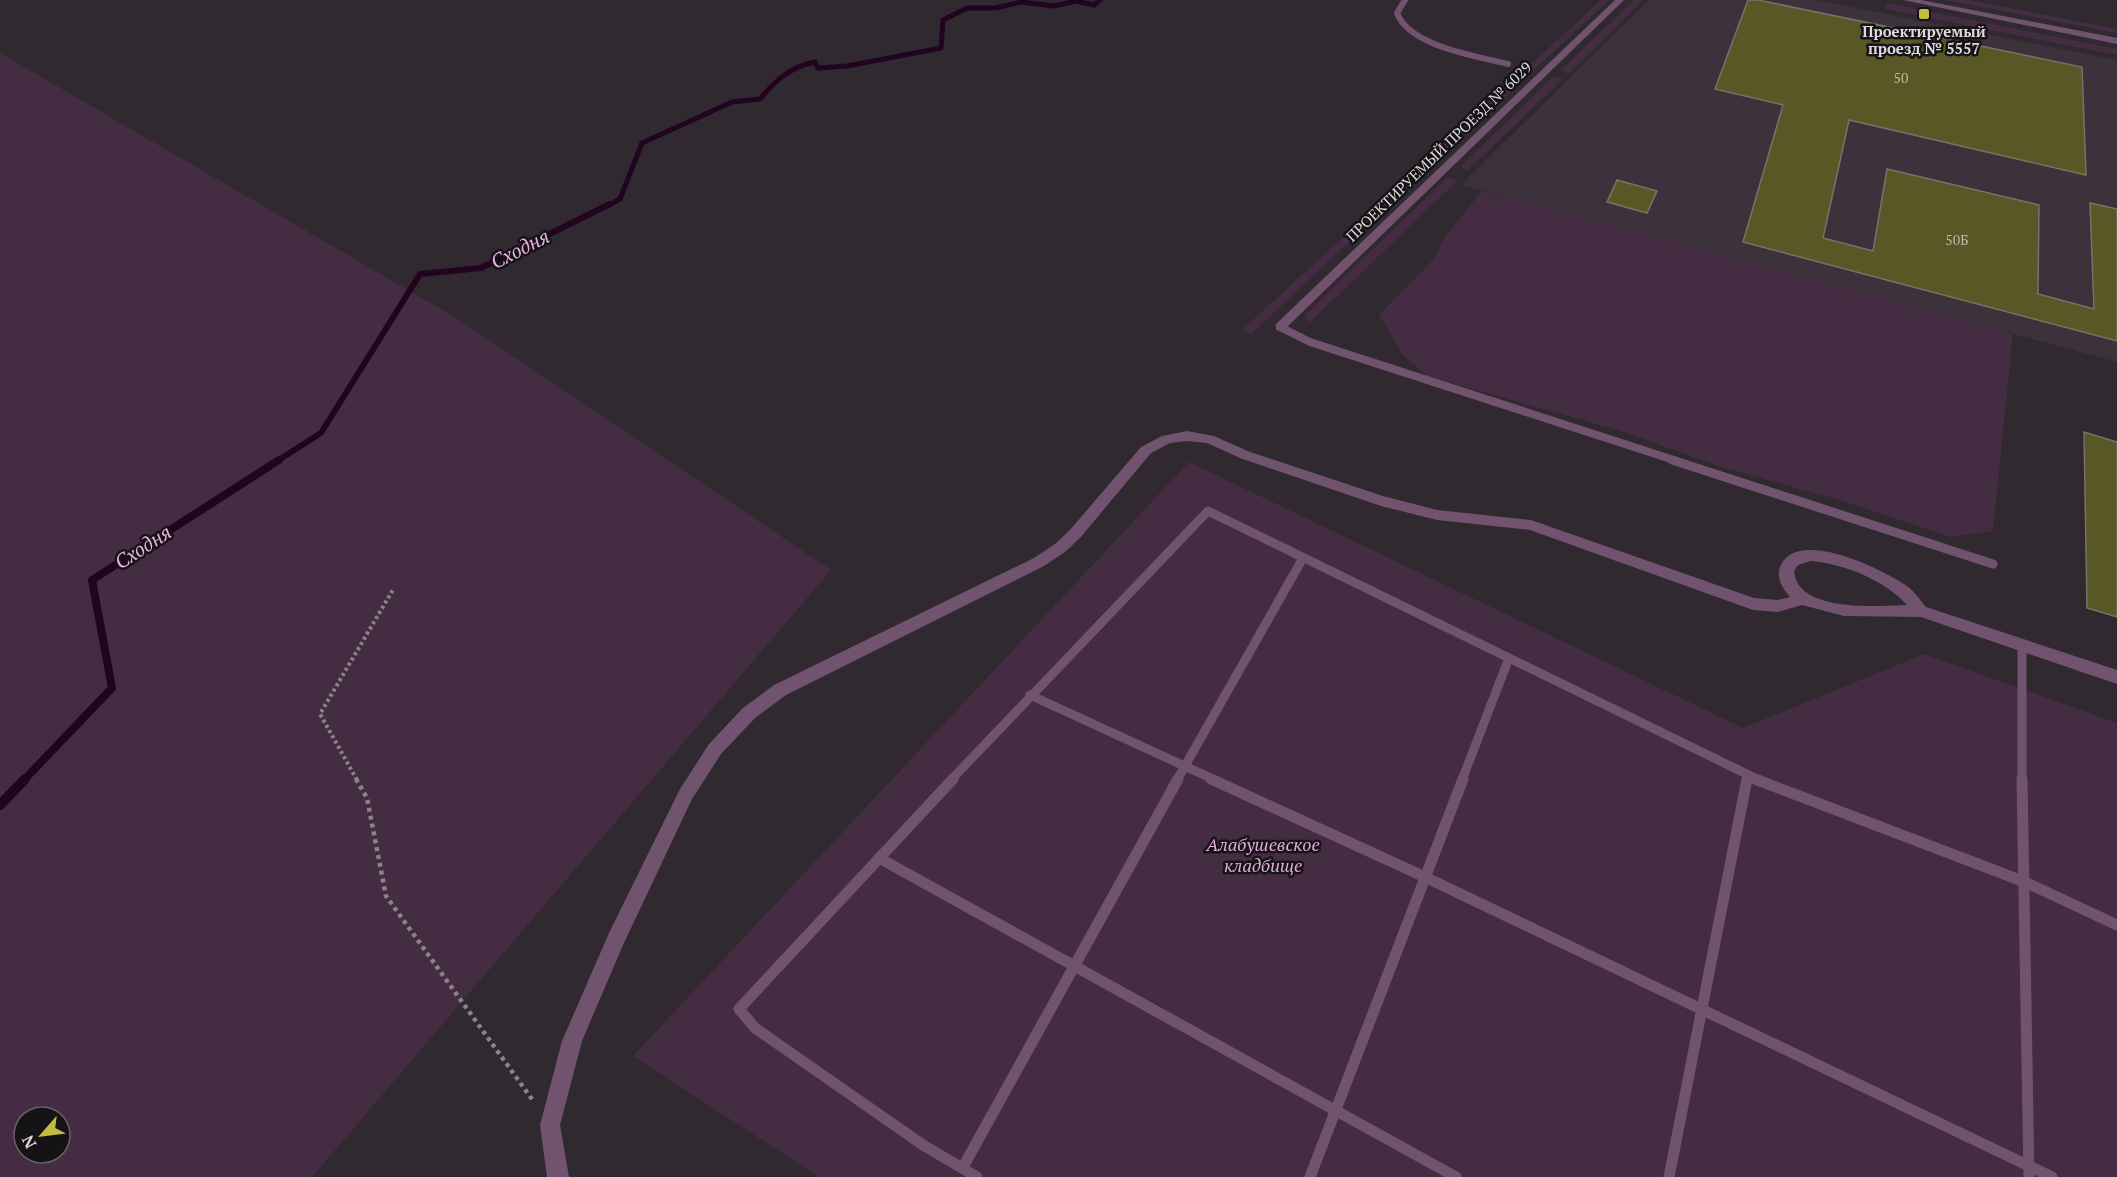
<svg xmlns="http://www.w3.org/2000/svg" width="2117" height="1177" font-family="'PT Serif',serif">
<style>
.built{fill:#3d313c}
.green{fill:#442d42;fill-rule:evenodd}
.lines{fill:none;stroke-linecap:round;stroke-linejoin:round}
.stream-far3{stroke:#220421;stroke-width:5}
.stream-far2{stroke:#220421;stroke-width:6}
.stream-far1{stroke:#220421;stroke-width:8}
.stream{stroke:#220421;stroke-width:10}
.building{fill:#595726;stroke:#747469;stroke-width:1.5}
.path-far1{stroke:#8a8489;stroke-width:4;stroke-dasharray:3 3;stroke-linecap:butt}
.path{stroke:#8a8489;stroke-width:4.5;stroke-dasharray:4 4;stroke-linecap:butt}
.lane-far3{stroke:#71536f;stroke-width:6}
.lane-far2{stroke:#71536f;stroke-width:8}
.lane-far1{stroke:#71536f;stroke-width:9}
.lane{stroke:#71536f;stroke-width:11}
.street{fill:#71536f;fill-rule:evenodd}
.poi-dot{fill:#c4bc3e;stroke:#161316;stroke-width:2}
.labels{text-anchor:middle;stroke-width:5;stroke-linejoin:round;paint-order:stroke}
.far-number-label{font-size:14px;fill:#beb9b0}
.far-poi-label{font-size:15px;font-weight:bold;fill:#dfdade;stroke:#161316}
.far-street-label{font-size:15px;fill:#dfdade;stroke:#161316}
.park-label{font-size:18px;font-style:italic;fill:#e4a9e0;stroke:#161316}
.water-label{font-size:20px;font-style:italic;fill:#eaafe6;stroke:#161316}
</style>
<rect width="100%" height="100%" fill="#30292f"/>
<path class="built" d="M1649 0H1817L2117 60V362L1461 185Z"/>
<g class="green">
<path d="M1601 0H1609L1251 334 1242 330Z"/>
<path d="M1634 0H1643L1569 73 1561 70Z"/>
<path d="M1945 0H1968L2117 29V33Z"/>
<path d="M1886 3 2117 49V55L1885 9Z"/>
<path d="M0 53 458 319 831 570 312 1177H0ZM24 1117H60V1153H24Z"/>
<path d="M1554 76 1563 79 1468 170 1460 167Z"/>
<path d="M1448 177 1458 180 1309 323 1305 315Z"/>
<path d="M1482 191 2013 334 1993 531 1951 537 1833 498 1722 467 1618 430 1427 376 1402 354 1379 315 1433 260 1445 237Z"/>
<path d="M1189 462 1743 728 1924 654 2117 723V1177H819L633 1056Z"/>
</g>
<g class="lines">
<path class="stream-far3" d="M607 206 620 199 642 143 732 102 760 99C776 80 790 67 815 62L818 68 847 66 941 48 943 20 967 8H996L1021 2 1054 6 1076 1 1094 5 1100 0"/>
<path class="stream-far2" d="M277 461 321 433 420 274 481 268 610 204"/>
<path class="stream-far1" d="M24 780 112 688 92 580 279 460"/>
<path class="stream" d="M0 805 25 779"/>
</g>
<g class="building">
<path d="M1748 0H1758L2082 67 2086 175 1849 120 1823 238 1873 251 1887 169 2039 205 2038 294 2094 309 2090 203 2117 209V341L1743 242 1783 105 1715 89Z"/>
<path d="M1617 180 1657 191 1647 213 1607 202Z"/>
<path d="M2084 432 2117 442V617L2087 608Z"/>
</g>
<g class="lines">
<path class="path-far1" d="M357 780 320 714 394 588"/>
<path class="path" d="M356 779 367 798 386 896 534 1102"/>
<path class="lane-far3" d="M1405 0 1397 13C1409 46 1476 56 1508 64"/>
<path class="lane-far2" d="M1280 327 1310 342 1677 461"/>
<g class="lane-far1">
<path d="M1672 460 1993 564"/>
<path d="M2022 645V780"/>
<path d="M1030 695 1215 780"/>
<path d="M951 780 1208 511 1759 780"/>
<path d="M1177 780 1303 558"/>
<path d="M1462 780 1509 658"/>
<path d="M1747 780 1748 776"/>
</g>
<g class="lane">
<path d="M953 779 739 1009 755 1028 923 1145 977 1177"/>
<path d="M1211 779 1425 877 2052 1177"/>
<path d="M1755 779 2025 882 2117 925"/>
<path d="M2022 779 2029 1177"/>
<path d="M879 858 1456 1177"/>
<path d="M963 1167 1178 779"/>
<path d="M1310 1177 1463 779"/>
<path d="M1669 1177 1747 779"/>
</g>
<g class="street">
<path d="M1615 0H1624L1284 330H1276V324Z"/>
<path d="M1903 0H1921L2117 38V44Z"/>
<path d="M1187 431 1214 436 1250 452 1383 496 1437 510 1531 520 1754 598 1778 600 1790 597C1783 589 1776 578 1780 567 1796 526 1884 570 1907 586 1915 592 1920 600 1926 607L2117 670V684L1921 617 1844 616 1802 605 1778 612 1753 610 1530 530 1437 520 1381 506 1240 458 1207 443 1187 441 1170 443 1151 453 1080 538 1065 552 1044 566 786 695 755 718 721 754 692 799 623 945 582 1041 560 1125 569 1177H547L540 1125 562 1041 609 933 680 789 709 744 743 708 774 685 1034 558 1055 544 1070 530 1141 447 1162 436ZM1811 561C1844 564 1885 580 1907 605 1878 606 1797 613 1794 571L1798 565Z"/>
</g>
</g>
<rect class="poi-dot" x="1918" y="8" width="12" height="12" rx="3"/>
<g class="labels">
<g class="far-number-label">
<text x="1901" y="83">50</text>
<text x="1957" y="245">50Б</text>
</g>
<g class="far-poi-label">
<text x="1924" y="37">Проектируемый<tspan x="1924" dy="17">проезд № 5557</tspan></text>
</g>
<g class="far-street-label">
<text transform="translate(1439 152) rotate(-44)" y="5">ПРОЕКТИРУЕМЫЙ ПРОЕЗД № 6029</text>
</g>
<g class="park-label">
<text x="1263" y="851">Алабушевское<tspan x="1263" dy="21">кладбище</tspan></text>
</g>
<g class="water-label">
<text transform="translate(520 249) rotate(-27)" y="7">Сходня</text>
<text transform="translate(143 547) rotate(-33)" y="7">Сходня</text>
</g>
</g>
<g transform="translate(42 1135) rotate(242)"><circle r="28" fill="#161316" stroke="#666366" stroke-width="1.5"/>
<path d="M0-4.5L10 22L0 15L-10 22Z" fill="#c4bc3e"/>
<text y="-9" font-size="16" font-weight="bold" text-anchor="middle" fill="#dfdade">N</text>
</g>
</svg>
